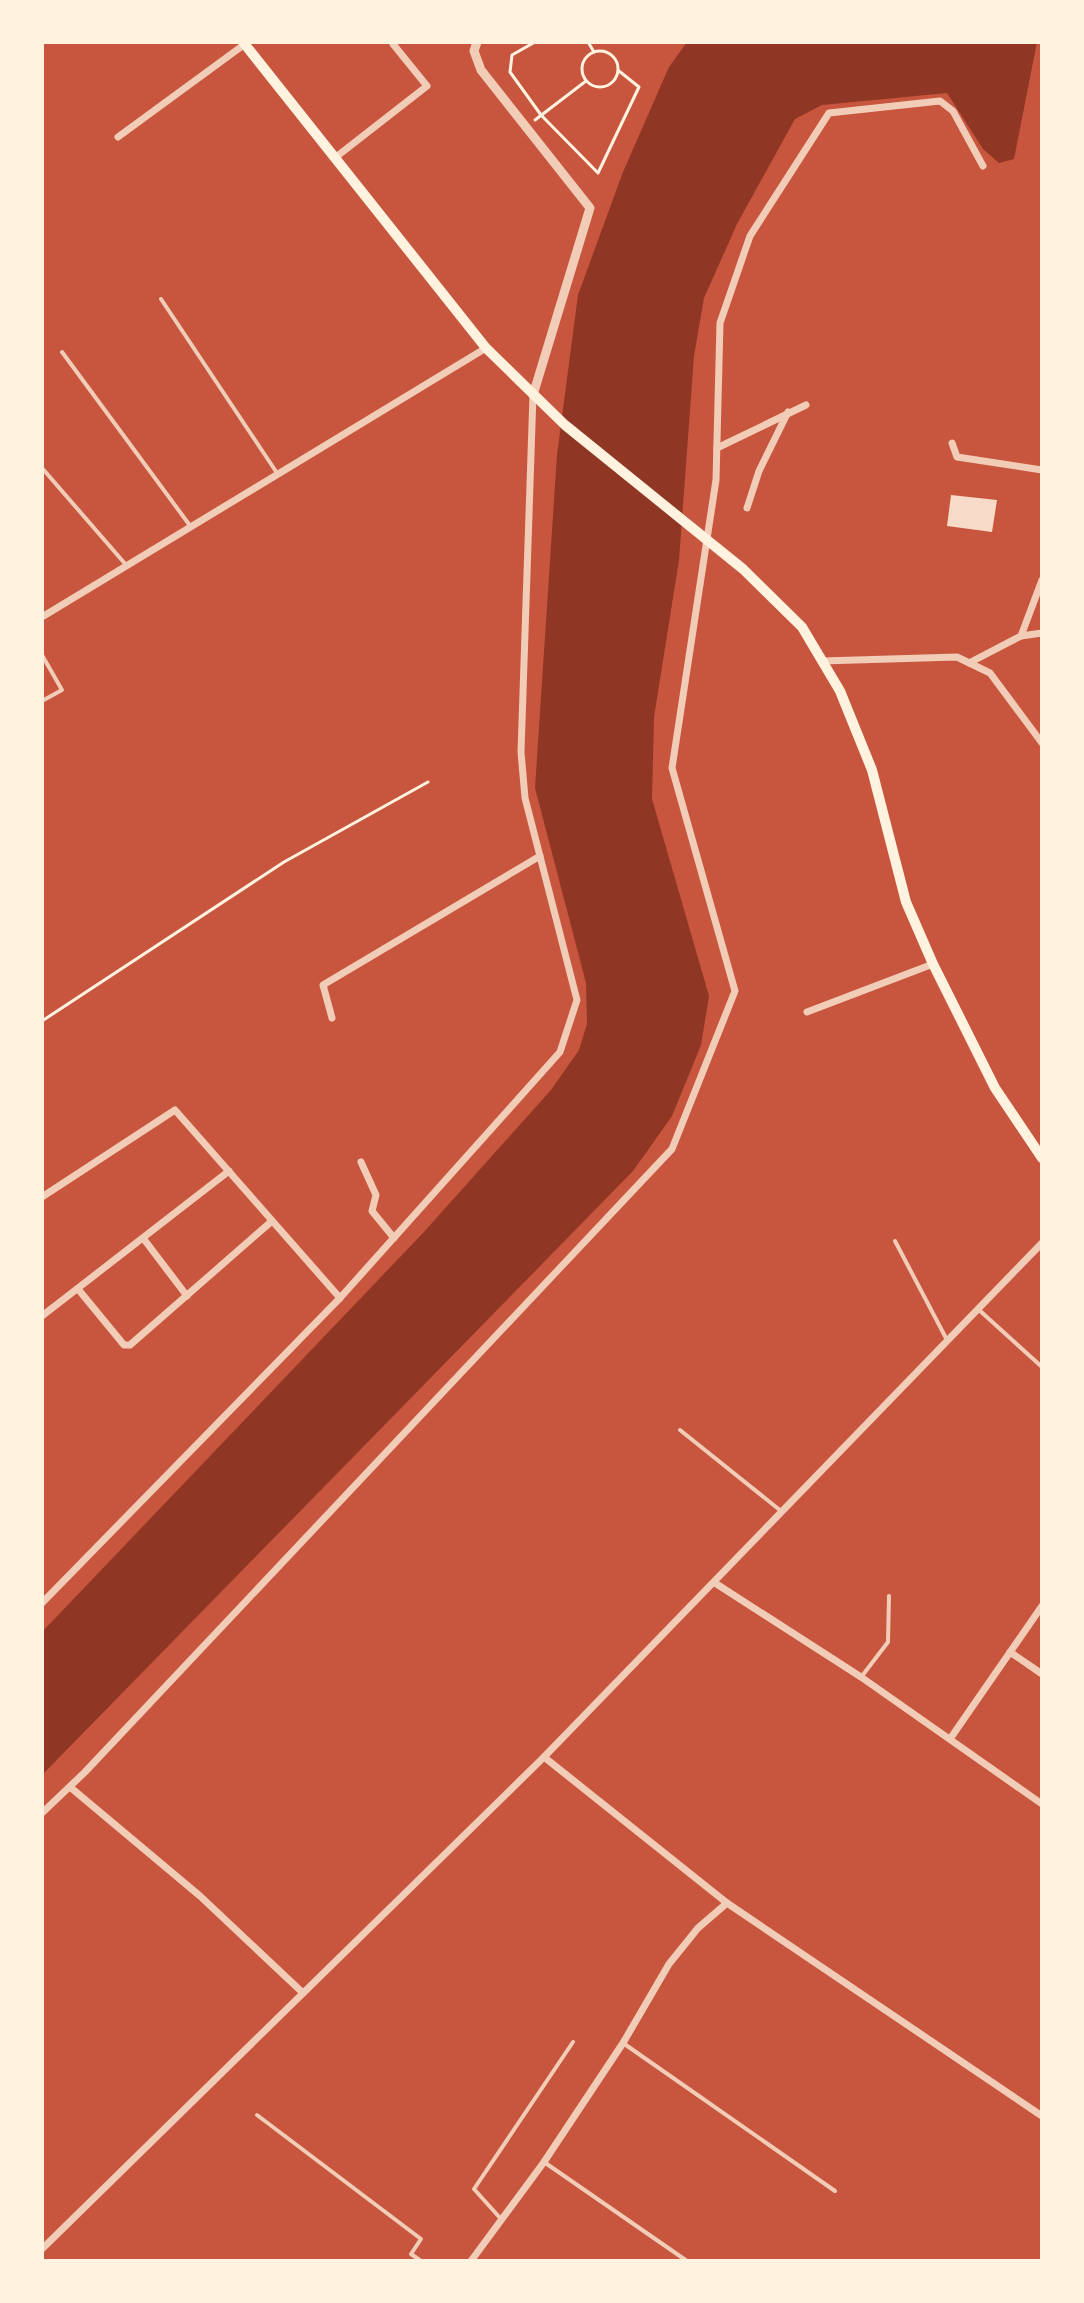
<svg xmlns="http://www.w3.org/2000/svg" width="1084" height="2303" font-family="'Fira Sans Condensed',sans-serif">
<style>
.water{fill:#8f3625}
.building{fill:#f7dbc8}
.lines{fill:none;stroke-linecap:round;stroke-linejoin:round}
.path{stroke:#fff3e0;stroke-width:3}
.service{stroke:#f1ccb7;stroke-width:4}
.minor{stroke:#f1ccb7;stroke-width:7}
.tertiary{stroke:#f1ccb7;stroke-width:9}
.secondary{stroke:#fff3e0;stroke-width:10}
</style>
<rect width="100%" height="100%" fill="#c8553d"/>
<path class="water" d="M687 42H1037L1014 159 999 163 983 149 947 93 822 105 795 119 737 224 704 298 694 356 679 560 654 717 652 799 709 996 701 1045 672 1116 633 1171 42 1775V1632L423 1233 551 1090 579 1050 587 1024 586 983 535 788 557 455 578 295 623 172 669 67Z"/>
<path class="building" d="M951 495 997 500 992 532 947 526Z"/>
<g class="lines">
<g class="path">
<path d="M535 42 512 55 510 72 541 115 598 173 639 87 619 71"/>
<path d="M588 42 594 52"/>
<circle cx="600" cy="69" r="18"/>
<path d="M535 120 586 81"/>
<path d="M42 1021 284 862 428 782"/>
</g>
<g class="service">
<path d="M161 299 277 473"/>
<path d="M62 352 191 527"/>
<path d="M42 468 127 566"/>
<path d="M42 655 62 690 42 701"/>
<path d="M895 1241 947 1340"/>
<path d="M978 1309 1042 1367"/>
<path d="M680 1430 781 1511"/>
<path d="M862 1676 888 1642 889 1596"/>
<path d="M623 2043 835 2191"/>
<path d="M257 2115 421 2239 411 2254 421 2261"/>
<path d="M544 2162 687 2261"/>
<path d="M501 2219 474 2189 573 2042"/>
</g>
<g class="minor">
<path d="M118 137 245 44"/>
<path d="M336 157 427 86 393 44 396 42"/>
<path d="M952 443 957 457 1042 470"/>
<path d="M717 448 806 405"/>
<path d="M747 508 759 471 788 412"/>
<path d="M42 617 486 348"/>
<path d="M1021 636 1042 580"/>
<path d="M822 661 957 657 990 673 1042 743"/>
<path d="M969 663 1021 636 1042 633"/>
<path d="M807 1012 933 964"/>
<path d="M332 1018 323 985 540 856"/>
<path d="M361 1162 376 1195 372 1211 394 1238"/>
<path d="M42 1197 175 1110 340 1298"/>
<path d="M143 1238 187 1296"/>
<path d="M78 1289 124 1345H130L272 1221"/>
<path d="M42 1316 229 1171"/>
<path d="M715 1583 861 1677 1042 1804"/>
<path d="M42 1603 340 1298 560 1052 577 1000 525 798 521 752 533 395"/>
<path d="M1010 1652 1042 1674"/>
<path d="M950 1739 1042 1606"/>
<path d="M544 1757 727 1903 1042 2116"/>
<path d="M70 1787 200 1896 303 1993"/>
<path d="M42 1813 85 1772 672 1149 735 991 672 768 716 480 720 323 750 236 829 113 940 101 953 111 983 166"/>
<path d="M42 2249 544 1757 1042 1243"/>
<path d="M471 2261 544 2162 623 2043 669 1964 698 1928 727 1903"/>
</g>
<path class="tertiary" d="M477 42 474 51 481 70 590 208 533 395"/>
<path class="secondary" d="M243 42 486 348 565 425 743 569 802 627 840 691 872 770 906 902 933 964 995 1088 1042 1158"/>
</g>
<rect width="1084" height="2303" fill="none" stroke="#fff3e0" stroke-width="88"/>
</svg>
